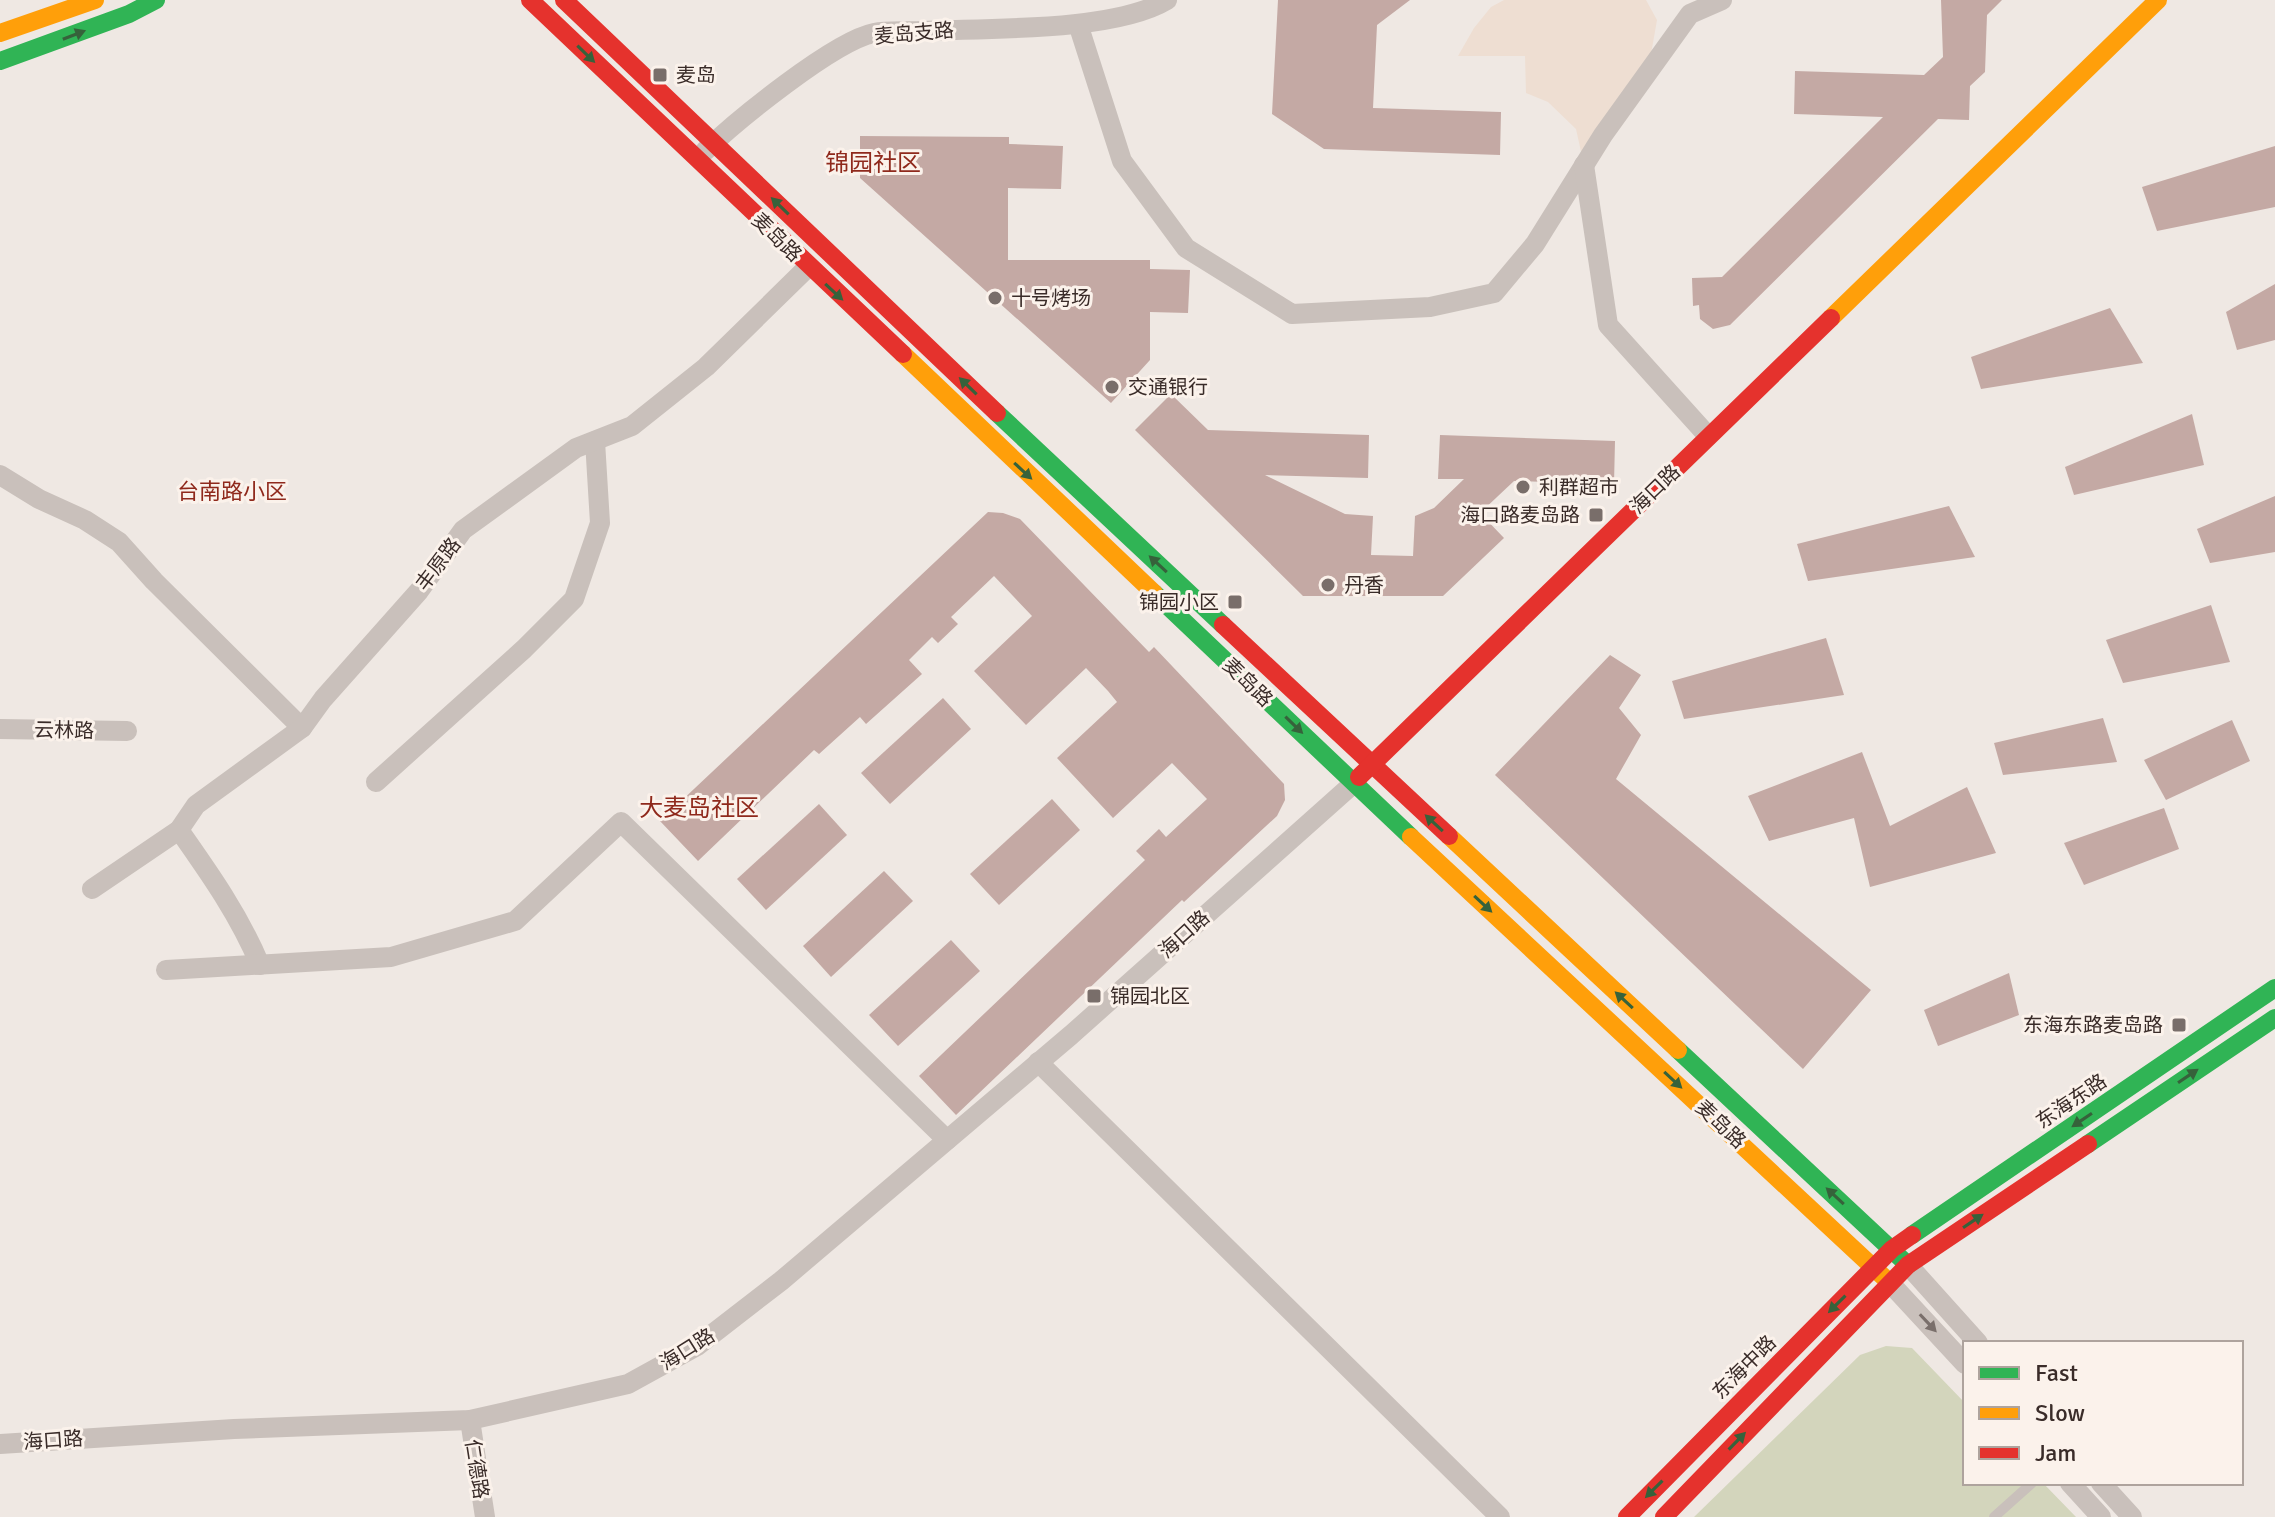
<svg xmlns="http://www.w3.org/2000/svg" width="2275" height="1517" font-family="Signika,'Noto Sans SC',sans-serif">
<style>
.green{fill:#d3d5bc}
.plaza{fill:#eeded2}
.building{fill:#c4a9a4}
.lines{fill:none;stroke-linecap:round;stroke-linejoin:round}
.lane{stroke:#c9c0bb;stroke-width:10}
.street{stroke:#c9c0bb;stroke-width:20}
.fast{stroke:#30b455;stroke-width:18}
.slow{stroke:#ff9f0a;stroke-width:18}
.jam{stroke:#e5322d;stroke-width:18}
.oneway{fill:#36623b}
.oneway2{fill:#7a6f6b}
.poi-dot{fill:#796e6a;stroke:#fbf2eb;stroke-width:3}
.labels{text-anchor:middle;stroke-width:6;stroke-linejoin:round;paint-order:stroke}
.street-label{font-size:20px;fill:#3a2c29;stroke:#fbf2eb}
.poi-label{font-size:20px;fill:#3a2c29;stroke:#fbf2eb;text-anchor:start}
.neighbourhood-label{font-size:22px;fill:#8f291c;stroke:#fbf2eb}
.quarter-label{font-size:24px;fill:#8f291c;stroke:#fbf2eb}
</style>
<rect width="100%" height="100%" fill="#efe8e3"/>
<path class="green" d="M1886 1346 1912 1348 1965 1403V1483H2043L2076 1517H1694L1860 1355Z"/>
<path class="plaza" d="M1504 0H1646L1657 20 1651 54 1584 165 1576 129 1548 102 1526 93 1525 56H1458L1474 28 1491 7Z"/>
<g class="building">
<path d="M1278 0H1410L1377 25 1373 108 1501 112 1500 155 1324 149 1272 114Z"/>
<path d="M1941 0H2002L1987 15 1985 72 1970 86 1969 120 1938 119 1730 325 1713 329 1700 319 1699 305 1693 306 1692 278 1722 277 1883 117 1794 114 1795 71 1924 75 1943 57Z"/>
<path d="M860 136 1009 137V144L1063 146 1061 189 1008 188V260H1150V269L1190 270 1188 313 1150 312V360L1111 403 860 178Z"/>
<path d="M2275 146V207L2157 231 2142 187Z"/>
<path d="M2275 284V340L2237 350 2226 312Z"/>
<path d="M2110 308 2143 363 1981 389 1971 357Z"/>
<path d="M1171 394 1208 430 1369 435 1368 478 1265 475 1345 514 1373 516 1371 555 1413 556 1415 516 1434 508 1464 479H1438L1440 435 1615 441 1614 484 1514 481 1480 513 1504 538 1443 596H1303L1135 430Z"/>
<path d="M2192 414 2204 465 2074 495 2065 467Z"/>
<path d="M2275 496V552L2210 563 2197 529Z"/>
<path d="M1949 506 1975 557 1808 581 1797 544Z"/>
<path d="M988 512 1003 513 1020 519 1149 652 1154 647 1284 784 1285 800 1277 816 1184 902 1182 900 956 1115 919 1076 1145 860 1136 851 1159 829 1166 837 1207 799 1172 763 1113 818 1057 758 1117 702 1108 691 1086 668 1026 725 974 671 1032 616 994 576 951 617 958 624 938 643 932 637 909 660 922 674 866 724 860 717 819 754 814 750 698 861 660 821Z"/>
<path d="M2211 605 2230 662 2123 683 2106 640Z"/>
<path d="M1826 638 1844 695 1684 719 1672 681Z"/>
<path d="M1610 655 1641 675 1619 708 1641 735 1616 779 1871 990 1803 1069 1495 775Z"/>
<path d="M943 698 971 729 890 804 861 773Z"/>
<path d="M2103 718 2117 762 2003 775 1994 743Z"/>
<path d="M2232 720 2250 761 2166 800 2144 760Z"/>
<path d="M1862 752 1890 826 1967 787 1996 853 1870 887 1854 818 1769 841 1748 796Z"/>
<path d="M1052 799 1080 830 999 905 970 874Z"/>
<path d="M819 804 847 835 766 910 737 879Z"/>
<path d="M2164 808 2179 849 2084 885 2064 843Z"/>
<path d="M884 871 913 901 831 977 803 946Z"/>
<path d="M951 940 980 971 898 1046 869 1015Z"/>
<path d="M2009 973 2019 1015 1938 1046 1924 1010Z"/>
</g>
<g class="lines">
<path class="lane" d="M1994 1517 2032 1483"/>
<g class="street">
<path d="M1078 24 1122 161 1186 248 1292 314 1430 307 1494 293 1535 244 1603 135 1690 14 1722 0"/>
<path d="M705 151C736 121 834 41 874 33 889 30 907 32 922 31 987 28 1114 32 1167 0"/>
<path d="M1584 165 1608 325 1708 436"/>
<path d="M0 475 39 499 85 520 119 542 154 581 302 728"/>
<path d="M0 729 127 731"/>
<path d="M376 782 524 649 574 599 600 523 595 441"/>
<path d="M179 830C210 874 239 915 260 965"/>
<path d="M92 889 179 830 196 805 302 728 323 699 419 591 463 530 576 448 632 426 706 367 808 267"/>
<path d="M166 970 391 957 515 921 621 822 947 1140"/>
<path d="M1038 1062 1500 1517"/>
<path d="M1908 1265 1978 1343"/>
<path d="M1890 1283 1965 1364"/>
<path d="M470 1420 485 1517"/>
<path d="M0 1444 234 1429 470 1420 628 1384 697 1346 781 1281 1071 1035 1354 783"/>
<path d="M2070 1483 2101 1517"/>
<path d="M2101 1483 2132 1517"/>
</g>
<g class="fast">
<path d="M0 61 129 14 156 0"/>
<path d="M997 413 1223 625"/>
<path d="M1154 593 1411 837"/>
<path d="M1678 1050 1908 1265"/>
<path d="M2088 1144 2275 1018"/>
<path d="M1912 1235 2275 988"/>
</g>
<g class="slow">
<path d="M0 33 95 0"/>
<path d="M1831 318 2158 0"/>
<path d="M903 354 1154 593"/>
<path d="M1449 836 1678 1050"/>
<path d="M1411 837 1890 1283"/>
</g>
<g class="jam">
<path d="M530 0 903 354"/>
<path d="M564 0 997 413"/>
<path d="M1223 625 1449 836"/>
<path d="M1359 777 1831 318"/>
<path d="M1627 1517 1892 1249 1912 1235"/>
<path d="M1664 1517 1908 1265 2088 1144"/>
</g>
</g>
<defs><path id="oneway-solid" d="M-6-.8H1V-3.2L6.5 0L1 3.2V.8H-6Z" transform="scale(2)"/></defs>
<g class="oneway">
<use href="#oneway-solid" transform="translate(74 35) rotate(-21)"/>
<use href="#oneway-solid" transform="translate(586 54) rotate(44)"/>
<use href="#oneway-solid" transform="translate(780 206) rotate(-136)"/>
<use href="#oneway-solid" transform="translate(834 292) rotate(43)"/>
<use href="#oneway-solid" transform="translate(968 386) rotate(-136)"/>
<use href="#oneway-solid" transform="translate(1023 471) rotate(43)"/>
<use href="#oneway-solid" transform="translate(1158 564) rotate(-137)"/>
<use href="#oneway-solid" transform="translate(1294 725) rotate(44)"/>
<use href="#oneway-solid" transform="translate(1434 823) rotate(-137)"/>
<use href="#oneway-solid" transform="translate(1483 904) rotate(43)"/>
<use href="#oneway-solid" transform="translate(1624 1000) rotate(-137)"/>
<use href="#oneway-solid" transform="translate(2188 1076) rotate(-34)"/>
<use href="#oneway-solid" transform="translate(1673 1080) rotate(43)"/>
<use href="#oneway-solid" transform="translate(2082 1120) rotate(146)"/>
<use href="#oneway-solid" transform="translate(1835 1196) rotate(-137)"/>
<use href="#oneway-solid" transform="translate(1973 1221) rotate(-34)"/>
<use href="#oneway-solid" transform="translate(1837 1304) rotate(135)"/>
<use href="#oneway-solid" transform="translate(1737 1441) rotate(-46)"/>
<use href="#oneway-solid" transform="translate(1654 1489) rotate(135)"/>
</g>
<use class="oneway2" href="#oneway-solid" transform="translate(1928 1323) rotate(47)"/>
<g class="poi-dot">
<rect x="652" y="67" width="16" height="16" rx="4"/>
<circle cx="995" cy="298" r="8"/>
<circle cx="1112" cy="387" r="8"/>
<circle cx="1523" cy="487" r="8"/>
<rect x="1588" y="507" width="16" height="16" rx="4"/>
<circle cx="1328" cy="585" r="8"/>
<rect x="1227" y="594" width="16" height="16" rx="4"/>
<rect x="1086" y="988" width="16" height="16" rx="4"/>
<rect x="2171" y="1017" width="16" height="16" rx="4"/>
</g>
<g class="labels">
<g class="street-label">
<text transform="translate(914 33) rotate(-5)" y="7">麦岛支路</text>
<text transform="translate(777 237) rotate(44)" y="7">麦岛路</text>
<text transform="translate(1655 489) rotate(-44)" y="7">海口路</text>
<text transform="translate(438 564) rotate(-53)" y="7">丰原路</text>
<text transform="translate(1248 682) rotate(44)" y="7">麦岛路</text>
<text transform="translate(64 730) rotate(1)" y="7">云林路</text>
<text transform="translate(1184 934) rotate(-42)" y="7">海口路</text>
<text transform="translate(2071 1101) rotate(-34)" y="7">东海东路</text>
<text transform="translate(1721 1124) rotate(43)" y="7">麦岛路</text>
<text transform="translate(687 1349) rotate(-32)" y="7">海口路</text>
<text transform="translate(1744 1367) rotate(-45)" y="7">东海中路</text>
<text transform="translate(53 1440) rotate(-4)" y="7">海口路</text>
<text transform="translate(477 1469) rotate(81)" y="7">仁德路</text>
</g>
<g class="poi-label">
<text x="676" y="82">麦岛</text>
<text x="1011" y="305">十号烤场</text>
<text x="1128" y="394">交通银行</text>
<text x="1539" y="494">利群超市</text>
<text x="1580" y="522" text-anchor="end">海口路麦岛路</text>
<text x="1344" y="592">丹香</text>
<text x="1219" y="609" text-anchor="end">锦园小区</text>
<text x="1110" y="1003">锦园北区</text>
<text x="2163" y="1032" text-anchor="end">东海东路麦岛路</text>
</g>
<g class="neighbourhood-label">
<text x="232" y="499">台南路小区</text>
</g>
<g class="quarter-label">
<text x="873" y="171">锦园社区</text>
<text x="699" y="816">大麦岛社区</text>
</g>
</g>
<rect x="1963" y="1341" width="280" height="144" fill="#fbf2eb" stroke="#aea39d" stroke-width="2"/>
<rect x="1979" y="1367" width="40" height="12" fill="#30b455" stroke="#aea39d" stroke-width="2"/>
<text x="2035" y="1381" font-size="24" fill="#3a2c29">Fast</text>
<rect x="1979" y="1407" width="40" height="12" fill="#ff9f0a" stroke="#aea39d" stroke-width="2"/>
<text x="2035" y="1421" font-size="24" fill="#3a2c29">Slow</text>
<rect x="1979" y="1447" width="40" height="12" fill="#e5322d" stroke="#aea39d" stroke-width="2"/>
<text x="2035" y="1461" font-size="24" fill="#3a2c29">Jam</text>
</svg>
